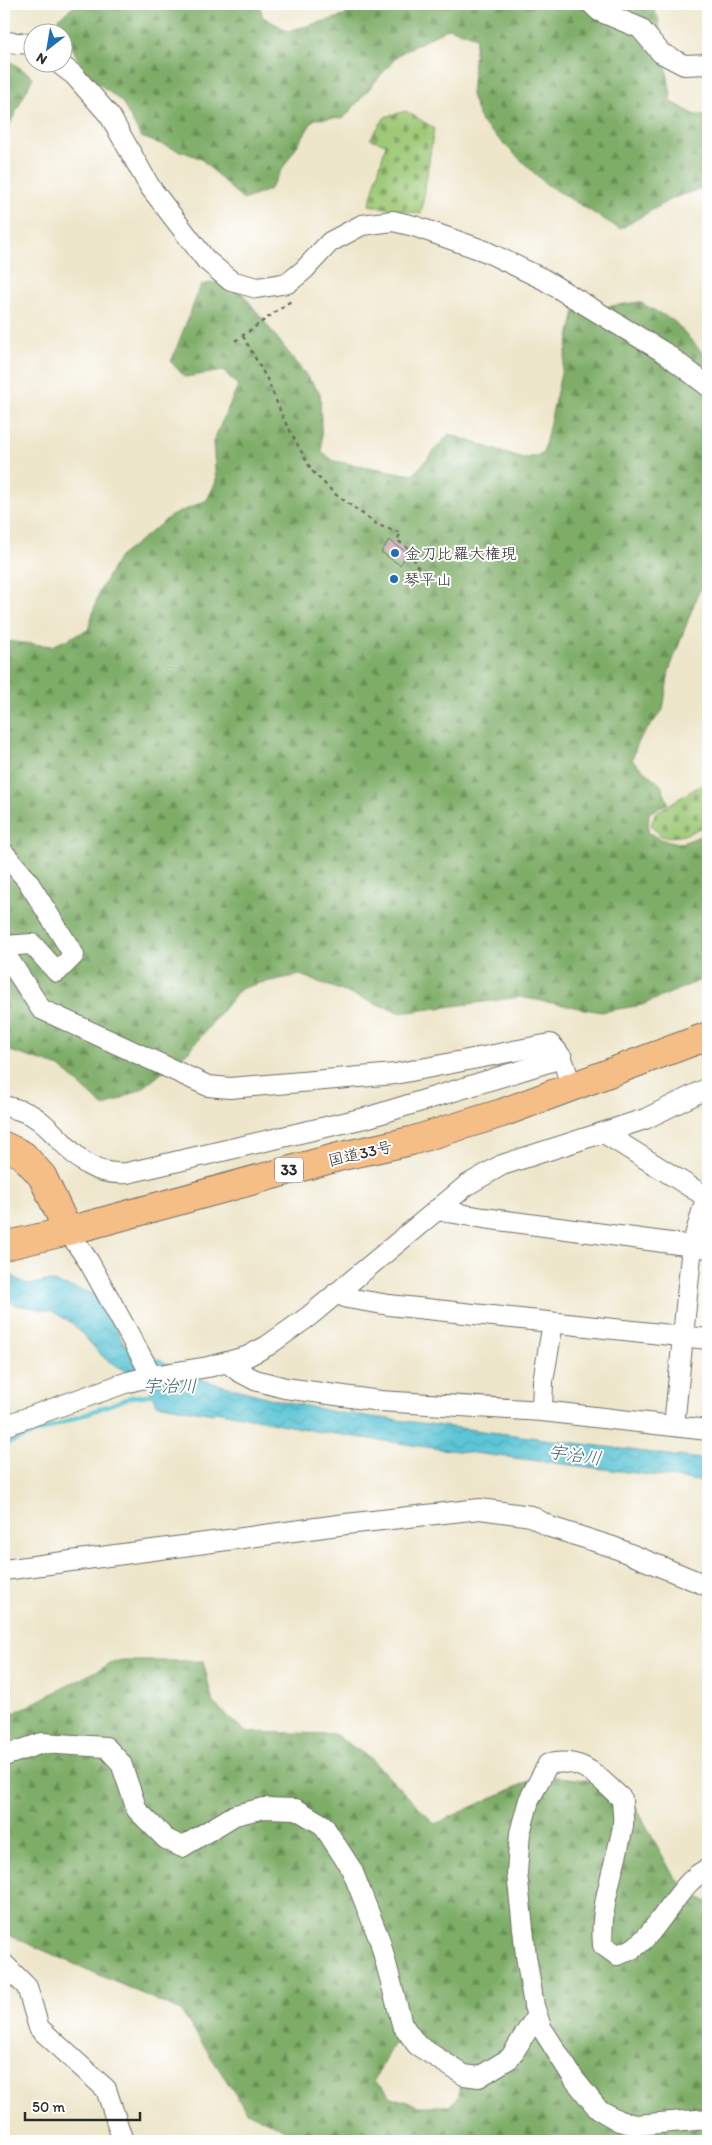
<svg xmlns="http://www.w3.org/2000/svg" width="712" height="2145" font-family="Itim,'Klee One',sans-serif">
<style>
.forest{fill:url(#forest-firs);stroke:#546c49;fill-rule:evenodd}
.cemetery{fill:url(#cemetery-stones);stroke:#647a50}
.water{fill:url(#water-waves);stroke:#437880}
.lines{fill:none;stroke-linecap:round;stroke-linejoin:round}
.stream{stroke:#5bc5d6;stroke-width:4.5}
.building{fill:#ca94b5}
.minor-casing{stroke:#6f6c63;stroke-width:22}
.highway-casing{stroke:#6f6c63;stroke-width:30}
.path{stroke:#6f6c63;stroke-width:2.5;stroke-dasharray:4 4;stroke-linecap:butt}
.minor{stroke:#fff;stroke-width:20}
.highway{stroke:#f6be87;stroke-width:28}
.poi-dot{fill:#1f6fb2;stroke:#fff;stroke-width:2}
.labels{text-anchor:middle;stroke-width:4;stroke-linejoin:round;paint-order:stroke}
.shield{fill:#fff;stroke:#6b6b6b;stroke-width:1}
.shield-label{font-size:15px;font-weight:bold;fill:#2b2b2b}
.poi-label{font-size:16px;fill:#2b2b2b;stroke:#fff;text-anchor:start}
.street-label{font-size:16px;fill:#2b2b2b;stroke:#fff}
.water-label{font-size:18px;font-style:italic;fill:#3c6167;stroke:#fff}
</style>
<defs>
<pattern id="forest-firs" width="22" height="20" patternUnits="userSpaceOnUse" patternTransform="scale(1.25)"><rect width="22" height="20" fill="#7ead67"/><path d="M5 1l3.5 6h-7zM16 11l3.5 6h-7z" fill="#678d55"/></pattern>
<pattern id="cemetery-stones" width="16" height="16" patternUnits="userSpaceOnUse" patternTransform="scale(1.25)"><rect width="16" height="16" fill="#9ec976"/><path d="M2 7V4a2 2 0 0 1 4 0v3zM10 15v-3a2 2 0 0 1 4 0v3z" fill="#81a361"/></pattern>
<pattern id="water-waves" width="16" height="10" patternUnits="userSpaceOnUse" patternTransform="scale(1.25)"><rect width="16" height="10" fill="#5bc5d6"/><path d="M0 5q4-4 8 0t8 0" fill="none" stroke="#4fa9b8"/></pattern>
</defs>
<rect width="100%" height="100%" fill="#fff"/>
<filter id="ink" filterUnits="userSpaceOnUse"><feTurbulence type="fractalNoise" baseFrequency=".02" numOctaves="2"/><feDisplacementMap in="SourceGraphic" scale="10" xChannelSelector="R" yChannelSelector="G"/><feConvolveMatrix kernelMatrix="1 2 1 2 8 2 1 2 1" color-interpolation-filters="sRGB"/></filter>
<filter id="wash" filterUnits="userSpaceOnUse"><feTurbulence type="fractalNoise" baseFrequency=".0096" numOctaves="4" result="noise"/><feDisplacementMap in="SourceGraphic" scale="20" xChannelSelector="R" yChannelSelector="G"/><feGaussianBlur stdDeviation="1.12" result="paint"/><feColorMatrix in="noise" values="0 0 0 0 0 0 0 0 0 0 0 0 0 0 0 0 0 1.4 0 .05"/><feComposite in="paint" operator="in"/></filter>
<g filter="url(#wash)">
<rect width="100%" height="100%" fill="#eee6cb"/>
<g class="forest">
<path d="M77 4H259L263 17 288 31 344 16 356 4H649L658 17 672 102 695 115H708V186L671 199 620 229 546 184 481 122 471 95 476 37 449 28 399 54 344 118 314 119 269 190 243 200 200 158 141 137 122 102 85 73 58 19Z"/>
<path d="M4 57 33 77 7 130 4 133Z"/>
<path d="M221 281 242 293 320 393 322 452 334 461 413 475 449 434 523 459 543 454 575 311 639 302 674 321 708 359V576L697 596 669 671 663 710 638 741 632 760 661 785 668 803 649 813 648 832C675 848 681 845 708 832V977L642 1005 601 1012 520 997 401 1013 300 975 260 983 240 989 190 1050 143 1088 104 1107 60 1067 4 1049V641L52 646 88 630 99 592 119 557 171 516 207 500 216 482 213 442 238 386 224 371 185 377 171 362 201 285Z"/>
<path d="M116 1661H203L213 1703 246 1732 334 1734 370 1758 435 1824 542 1775 602 1782 630 1796 674 1877 698 1897 708 1902V2141H309L247 2112 181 2011 4 1933V1718ZM393 2044 410 2045 459 2081V2096L449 2106H419L392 2097 374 2081Z"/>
</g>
<g class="cemetery">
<path d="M406 111 434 128 421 214 369 205 386 144 370 139 385 117Z"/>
<path d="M708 781V823C692 833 680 839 661 836L651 825 655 813Z"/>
</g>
<path class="water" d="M4 1271 28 1285 48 1281 99 1295 124 1344 206 1381 273 1399 335 1412 708 1460V1482L433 1448 315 1431 216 1411 213 1414 156 1404 149 1386 104 1358 72 1323 52 1311 16 1305 4 1297Z"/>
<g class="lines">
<path class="stream" d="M4 1445 131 1397 158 1394"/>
</g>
<g id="blocks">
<path class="building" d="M389 540 408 553 400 565 381 552Z"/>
</g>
</g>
<g filter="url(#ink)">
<use href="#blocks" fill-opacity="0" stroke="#6f6c63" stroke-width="1"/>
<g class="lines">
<defs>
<g id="minor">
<path d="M592 4 599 11 640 28 661 53 684 65 708 64"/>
<path d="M4 42 32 44"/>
<path d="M57 62 74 75 110 116 150 187 206 260 231 281 257 288 288 283 304 270 330 242 362 225 393 221 414 226 485 251 543 279 665 353 708 386"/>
<path d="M4 853 27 880 74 955 57 972 32 944 4 946"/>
<path d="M4 952 41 1009 208 1086 230 1088 395 1074 550 1044C564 1055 566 1071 571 1087"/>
<path d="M4 1106C16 1109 29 1112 39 1120 72 1146 80 1176 127 1173L369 1117 562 1058"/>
<path d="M604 1133 708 1198"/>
<path d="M436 1210 484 1218 708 1248"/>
<path d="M68 1231 89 1262 152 1376"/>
<path d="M336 1293 347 1298 389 1305 708 1339"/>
<path d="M553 1323 543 1381 542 1411 708 1430"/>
<path d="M228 1363 238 1371 255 1380 285 1388 380 1401 542 1411"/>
<path d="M4 1426 128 1382 152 1376 208 1367 246 1357 267 1346 308 1317 467 1185 502 1165 645 1119 708 1088"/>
<path d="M674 1426 692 1246 706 1198"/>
<path d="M4 1570 346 1524 480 1509 531 1516 550 1527 613 1547 708 1586"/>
<path d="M4 1756 42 1743 106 1747 121 1763 137 1810 166 1839 182 1847 235 1815 264 1808 296 1809 323 1825 352 1870 380 1941 402 2024 417 2045 464 2075 479 2077 510 2058 537 2015"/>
<path d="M708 1869C682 1878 659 1931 635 1947 630 1951 623 1953 617 1955L603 1945C599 1905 616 1865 623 1826 624 1817 622 1807 622 1799 596 1776 585 1757 548 1764L529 1800 520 1833 517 1873 526 1956 534 2006 541 2027 574 2079 598 2109 619 2121 636 2125 708 2119"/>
<path d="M4 1964 27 1987 39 2028 106 2089 123 2141"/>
</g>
<g id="highway">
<path d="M4 1146 23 1155 42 1176 68 1231"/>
<path d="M4 1246 68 1231 342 1156 411 1141 502 1113 708 1036"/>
</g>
</defs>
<use href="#minor" class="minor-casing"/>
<use href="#highway" class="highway-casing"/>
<g class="path">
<path d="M243 336 268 381 284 420 312 471 335 494 378 525 401 533 397 540 414 553 415 565 431 575"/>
<path d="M235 341 291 301"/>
</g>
<use href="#minor" class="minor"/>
<use href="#highway" class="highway"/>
</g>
</g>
<g class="poi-dot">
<circle cx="395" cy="553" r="5"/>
<circle cx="394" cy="579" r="5"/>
</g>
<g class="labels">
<rect class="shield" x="275" y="1157.5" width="28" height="25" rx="4"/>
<g class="shield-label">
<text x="289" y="1175">33</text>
</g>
<g class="poi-label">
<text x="405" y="559">金刀比羅大権現</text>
<text x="404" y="585">琴平山</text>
</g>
<g class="street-label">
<text transform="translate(360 1153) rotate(-13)" y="6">国道33号</text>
</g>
<g class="water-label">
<text x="170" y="1392">宇治川</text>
<text transform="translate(575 1455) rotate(8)" y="6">宇治川</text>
</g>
</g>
<rect width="712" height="2145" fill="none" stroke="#fff" stroke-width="20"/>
<g transform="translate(48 48) rotate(211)"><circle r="24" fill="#ffffff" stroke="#aaaaaa"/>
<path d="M0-4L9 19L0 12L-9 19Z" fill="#1f6fb2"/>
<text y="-8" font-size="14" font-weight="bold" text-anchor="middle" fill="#2b2b2b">N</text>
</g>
<path d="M25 2112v8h115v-8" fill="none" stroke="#2b2b2b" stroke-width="2.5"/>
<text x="32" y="2112" font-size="15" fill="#2b2b2b" stroke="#ffffff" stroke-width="4" paint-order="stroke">50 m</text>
</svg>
